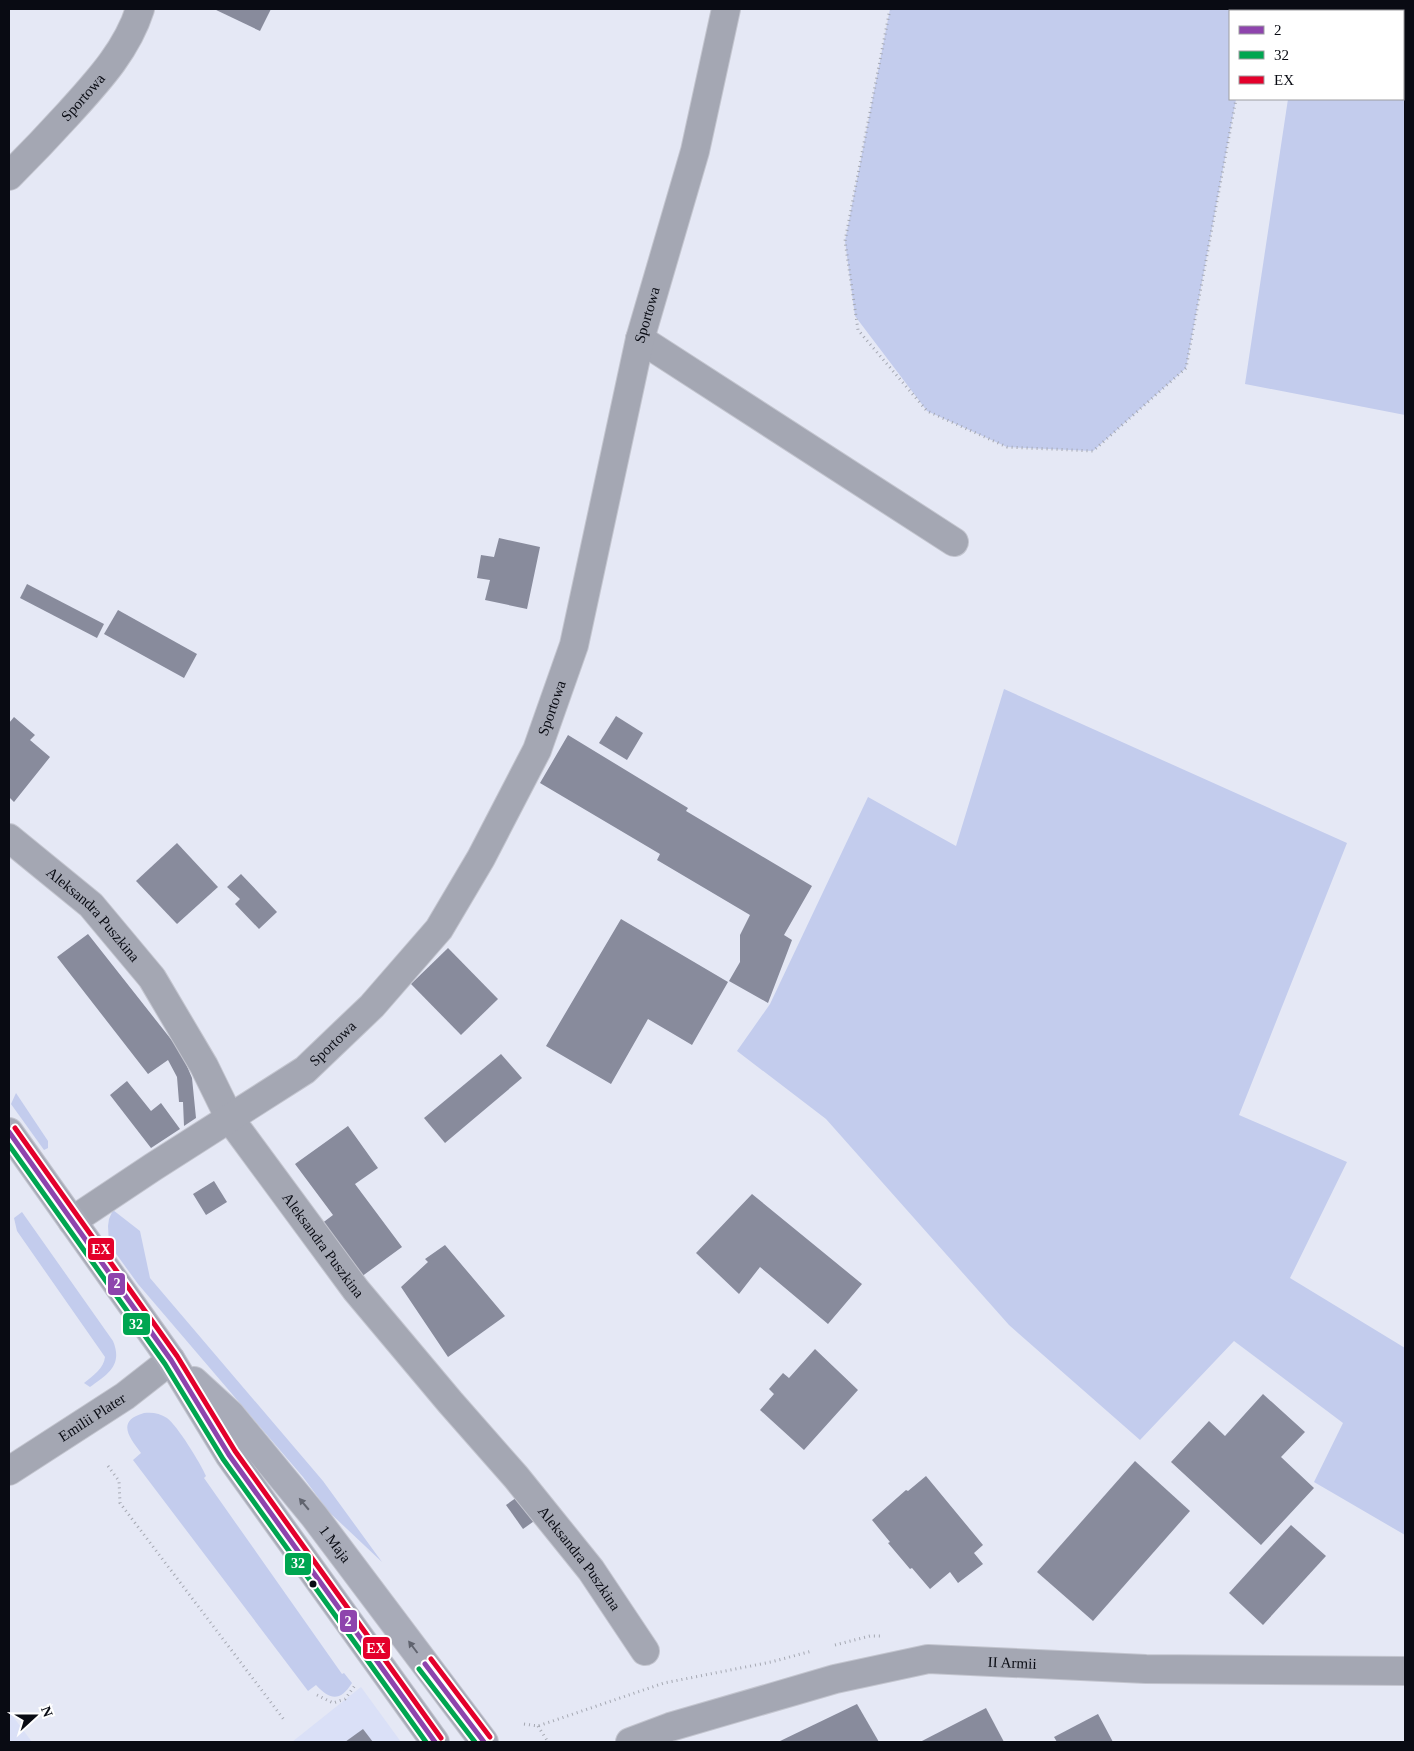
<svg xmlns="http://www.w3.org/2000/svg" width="1414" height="1751" font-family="'Times New Roman',serif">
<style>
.built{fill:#dae0f7}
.green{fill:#c3cced}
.building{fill:#888b9c}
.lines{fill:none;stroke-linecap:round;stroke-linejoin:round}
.minor-casing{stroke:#c3c5cf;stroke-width:30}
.major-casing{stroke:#c3c5cf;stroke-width:30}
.path{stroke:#a5a8b2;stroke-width:3;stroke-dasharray:1 4;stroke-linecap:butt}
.minor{stroke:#a4a7b3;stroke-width:28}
.major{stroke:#a8abb8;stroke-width:28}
.bus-1-casing{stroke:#fff;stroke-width:9}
.bus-2-casing{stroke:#fff;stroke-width:9}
.bus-3-casing{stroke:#fff;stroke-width:9}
.bus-1{stroke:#8e44ad;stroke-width:5}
.bus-2{stroke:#00a651;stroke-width:5}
.bus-3{stroke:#e4002b;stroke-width:5}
.oneway{fill:#60636e}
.bus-dot{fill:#090b13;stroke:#fff;stroke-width:2}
.labels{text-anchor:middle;stroke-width:5;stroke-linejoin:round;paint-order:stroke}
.street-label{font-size:15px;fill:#090b13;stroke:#fff}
.line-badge{stroke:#fff;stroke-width:2}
.badge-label{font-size:14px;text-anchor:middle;font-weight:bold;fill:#fff}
</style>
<rect width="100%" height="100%" fill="#e5e8f5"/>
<g class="built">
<path d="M361 1687 401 1742H292Z"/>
<path d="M9 1711 32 1742H9Z"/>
</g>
<g class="green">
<path d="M890 9H1252V11H1230V99H1236L1186 368 1093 451 1007 447 927 411 855 316 845 241Z"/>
<path d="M1302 9H1405V415L1245 384 1288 99H1403V11H1302Z"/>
<path d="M1004 689 1347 843 1239 1115 1347 1162 1290 1278 1405 1348V1535L1314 1482 1343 1423 1234 1341 1140 1440 1009 1325 826 1119 737 1051 770 1004 868 797 956 846Z"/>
<path d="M16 1093 48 1141V1148L44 1150 11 1104Z"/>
<path d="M113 1210 140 1231 150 1278 323 1481 382 1562 329 1512 303 1477 138 1284 109 1244 108 1226 109 1219Z"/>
<path d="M22 1212 113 1341C123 1365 108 1374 90 1387L84 1383C93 1376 104 1368 105 1357L17 1231 14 1218Z"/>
<path d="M144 1413C152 1412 160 1413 167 1418 177 1425 201 1464 206 1476L204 1478 342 1674 344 1673 352 1683C340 1702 330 1700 316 1685L308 1691 133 1460 141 1453C129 1437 116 1421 144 1413Z"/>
</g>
<g class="building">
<path d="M214 9H271L260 31Z"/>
<path d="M499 538 540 547 527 609 485 600 490 580 477 578 481 555 494 557Z"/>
<path d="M27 584 104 624 97 638 20 598Z"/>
<path d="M118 610 197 654 184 678 104 634Z"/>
<path d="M616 716 643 733 627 760 599 743Z"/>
<path d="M14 717 35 735 30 740 50 757 14 802 9 797V723Z"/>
<path d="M568 735 688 808 686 811 812 886 784 935 792 940 768 1003 729 981 740 962V935L750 915 657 860 660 854 540 783Z"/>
<path d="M177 843 218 887 177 924 136 881Z"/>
<path d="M241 874 277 912 259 929 235 904 240 899 227 887Z"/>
<path d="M621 919 728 982 692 1045 648 1019 611 1084 546 1046Z"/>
<path d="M88 934 181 1052 192 1078 196 1118 184 1126 183 1102H179L177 1077 168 1060 148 1074 57 957Z"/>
<path d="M448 948 498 999 461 1035 411 984Z"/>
<path d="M501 1054 522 1078 445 1143 424 1118Z"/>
<path d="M127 1081 151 1111 161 1103 180 1129 151 1148 110 1095Z"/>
<path d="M348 1126 378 1168 355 1184 402 1247 361 1277 321 1224 333 1215 295 1164Z"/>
<path d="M214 1181 227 1202 206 1215 193 1194Z"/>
<path d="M752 1194 862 1284 828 1324 760 1267 739 1294 696 1253Z"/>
<path d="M445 1245 505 1316 448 1357 401 1287 428 1262 425 1259Z"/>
<path d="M815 1349 858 1390 804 1450 760 1410 774 1394 769 1389 783 1373 789 1378Z"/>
<path d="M1263 1394 1305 1432 1281 1457 1314 1488 1261 1545 1171 1462 1209 1421 1225 1436Z"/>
<path d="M1135 1461 1190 1511 1093 1621 1037 1572Z"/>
<path d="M926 1476 983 1545 974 1553 983 1564 958 1583 950 1572 930 1589 912 1568 910 1569 888 1543 890 1542 872 1520 906 1490 908 1491Z"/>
<path d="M520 1495 537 1519 523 1529 506 1505Z"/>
<path d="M1291 1525 1326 1556 1263 1625 1229 1593Z"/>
<path d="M857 1704 879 1742H778Z"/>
<path d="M986 1708 1004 1742H920Z"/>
<path d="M1098 1714 1113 1742H1057L1054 1737Z"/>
<path d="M363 1729 373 1742H345Z"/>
</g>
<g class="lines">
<defs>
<g id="minor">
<path id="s1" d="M9 176C30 155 50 134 70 112 98 81 127 50 140 9"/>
<path d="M640 339 954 542"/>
<path id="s2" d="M9 838 91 905 152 978 204 1066 230 1119 356 1290 450 1402 516 1477 591 1570 645 1651"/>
<path id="s3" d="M72 1221 153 1167 305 1070 372 1006 439 929 481 858 537 750 574 645 640 339 695 151 726 9"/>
<path id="s4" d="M9 1471 125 1396 171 1360"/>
<path id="s5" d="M630 1742 670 1727 794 1691 835 1679 928 1659 1146 1669 1405 1671"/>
</g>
<g id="major">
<path d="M9 1132 171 1360 229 1455 435 1742"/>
<path id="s6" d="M194 1381 230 1414 314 1516 484 1742"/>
</g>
</defs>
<use href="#minor" class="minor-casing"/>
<use href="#major" class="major-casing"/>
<g class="path">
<path d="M890 9 845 241 858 330 927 411 1007 447 1093 451 1186 368 1236 99"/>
<path d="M1252 11V9"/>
<path d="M108 1466 119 1481 120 1503 285 1721"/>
<path d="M835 1645 870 1636H880"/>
<path d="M317 1695 333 1703 345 1699 356 1684"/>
<path d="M524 1724 538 1726 664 1683 771 1662 812 1651"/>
<path d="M538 1726 548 1742"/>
</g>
<use href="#minor" class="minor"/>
<use href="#major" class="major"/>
<defs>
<g id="bus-1">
<path d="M9 1132 171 1360 229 1455 435 1742"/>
<path d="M425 1664 484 1742"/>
</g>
<g id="bus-2">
<path d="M9 1145 165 1364 223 1459 426 1742"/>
<path d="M419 1669 475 1742"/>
</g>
<g id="bus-3">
<path d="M15 1128 177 1356 235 1451 441 1738"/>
<path d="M431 1659 490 1737"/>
</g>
</defs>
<use href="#bus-1" class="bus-1-casing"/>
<use href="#bus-2" class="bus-2-casing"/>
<use href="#bus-3" class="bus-3-casing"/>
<use href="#bus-1" class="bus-1"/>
<use href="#bus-2" class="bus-2"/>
<use href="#bus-3" class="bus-3"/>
</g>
<defs><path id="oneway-solid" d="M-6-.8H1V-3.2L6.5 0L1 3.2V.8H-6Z" transform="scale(1.25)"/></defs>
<g class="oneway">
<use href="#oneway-solid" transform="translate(304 1504) rotate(-130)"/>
<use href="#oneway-solid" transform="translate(413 1647) rotate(-127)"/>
</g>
<circle class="bus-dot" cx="313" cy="1584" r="4.5"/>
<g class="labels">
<g class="street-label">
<text dy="5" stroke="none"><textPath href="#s1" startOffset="108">Sportowa</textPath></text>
<text dy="5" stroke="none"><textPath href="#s3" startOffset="1126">Sportowa</textPath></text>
<text dy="5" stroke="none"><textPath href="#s3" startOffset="721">Sportowa</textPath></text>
<text dy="5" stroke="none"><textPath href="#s2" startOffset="114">Aleksandra Puszkina</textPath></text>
<text dy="5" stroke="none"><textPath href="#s3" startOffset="316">Sportowa</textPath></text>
<text dy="5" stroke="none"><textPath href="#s2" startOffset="519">Aleksandra Puszkina</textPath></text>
<text dy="5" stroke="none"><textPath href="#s4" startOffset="99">Emilii Plater</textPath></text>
<text dy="5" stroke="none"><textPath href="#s6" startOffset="216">1 Maja</textPath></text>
<text dy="5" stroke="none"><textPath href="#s2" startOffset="924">Aleksandra Puszkina</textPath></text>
<text dy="5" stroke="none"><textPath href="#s5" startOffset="394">II Armii</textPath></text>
</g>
</g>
<g class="line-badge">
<rect x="87" y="1237" width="28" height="24" rx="5" fill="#e4002b"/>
<rect x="107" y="1272" width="19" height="24" rx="5" fill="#8e44ad"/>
<rect x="122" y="1312" width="29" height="24" rx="5" fill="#00a651"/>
<rect x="284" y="1552" width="28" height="24" rx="5" fill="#00a651"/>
<rect x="339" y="1609" width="19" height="24" rx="5" fill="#8e44ad"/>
<rect x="362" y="1636" width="29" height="24" rx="5" fill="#e4002b"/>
</g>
<g class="badge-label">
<text x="101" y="1254">EX</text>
<text x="117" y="1288">2</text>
<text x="136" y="1329">32</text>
<text x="298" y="1568">32</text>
<text x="348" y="1626">2</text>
<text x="376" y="1653">EX</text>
</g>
<rect width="1414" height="1751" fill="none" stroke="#090b13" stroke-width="20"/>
<rect x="1229" y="10" width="175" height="90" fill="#ffffff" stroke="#9d9da1"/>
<rect x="1239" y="26" width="25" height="8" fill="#8e44ad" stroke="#9d9da1"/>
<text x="1274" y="35" font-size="15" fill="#090b13">2</text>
<rect x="1239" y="51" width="25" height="8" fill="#00a651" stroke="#9d9da1"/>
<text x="1274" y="60" font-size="15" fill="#090b13">32</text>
<rect x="1239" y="76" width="25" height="8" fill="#e4002b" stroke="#9d9da1"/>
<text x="1274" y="85" font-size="15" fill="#090b13">EX</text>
<g transform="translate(35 1716) rotate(69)" stroke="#ffffff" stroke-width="4" paint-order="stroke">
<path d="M0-4L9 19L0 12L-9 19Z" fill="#090b13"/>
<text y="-8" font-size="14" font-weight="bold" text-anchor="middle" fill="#090b13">N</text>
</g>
</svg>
